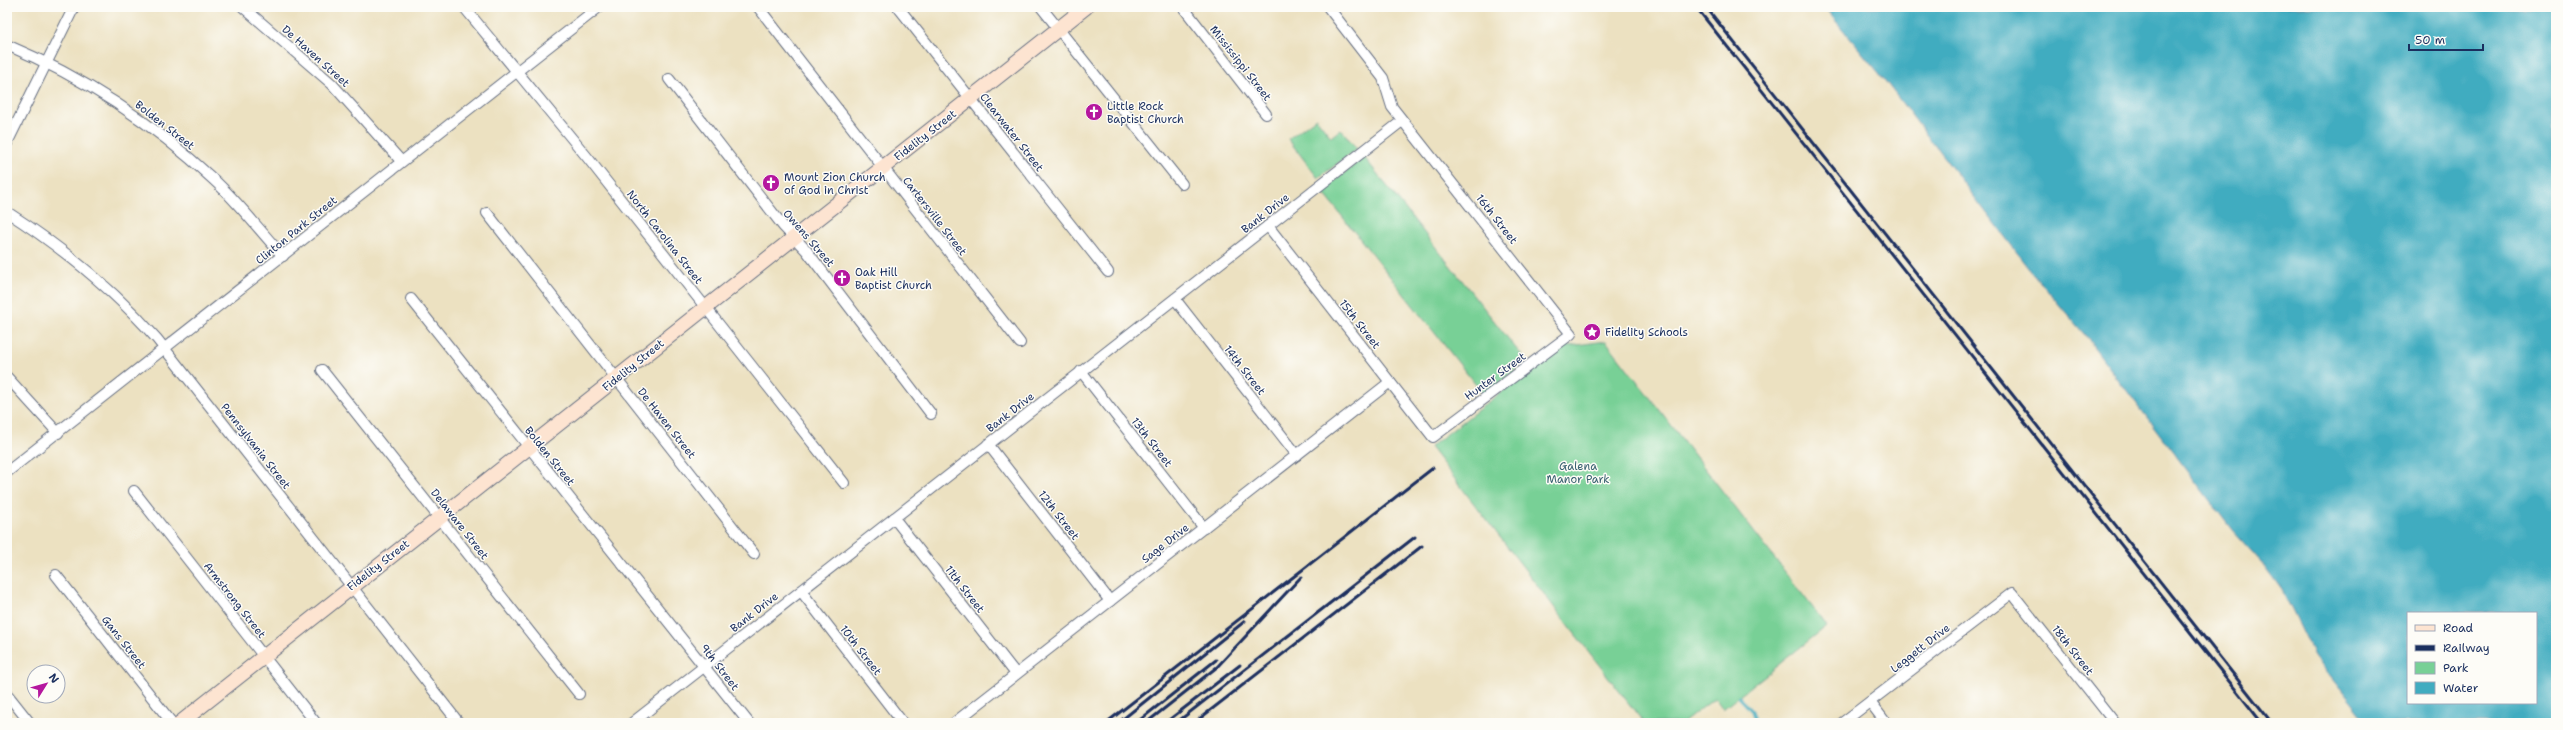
<svg xmlns="http://www.w3.org/2000/svg" width="2563" height="730" font-family="'Shantell Sans',sans-serif">
<style>
.green{fill:#78d096;stroke:#4a807a}
.water{fill:#41acc0;stroke:#2e6e8f;fill-rule:evenodd}
.lines{fill:none;stroke-linecap:round;stroke-linejoin:round}
.stream{stroke:#41acc0;stroke-width:3}
.street-casing{stroke:#646d81;stroke-width:12}
.secondary-casing{stroke:#646d81;stroke-width:16}
.street{stroke:#fff;stroke-width:10}
.secondary{stroke:#fde4d1;stroke-width:14}
.rail{stroke:#1b2f5e;stroke-width:3}
.labels{text-anchor:middle;stroke-width:3;stroke-linejoin:round;paint-order:stroke}
.street-label{font-size:11px;fill:#1b2f5e;stroke:#fdfcf7}
.poi-label{font-size:11px;fill:#1b2f5e;stroke:#fdfcf7;text-anchor:start}
.park-label{font-size:11px;fill:#375f6f;stroke:#fdfcf7}
</style>
<rect width="100%" height="100%" fill="#fdfcf7"/>
<filter id="ink" filterUnits="userSpaceOnUse"><feTurbulence type="fractalNoise" baseFrequency=".025" numOctaves="2"/><feDisplacementMap in="SourceGraphic" scale="8" xChannelSelector="R" yChannelSelector="G"/><feConvolveMatrix kernelMatrix="1 2 1 2 8 2 1 2 1" color-interpolation-filters="sRGB"/></filter>
<filter id="wash" filterUnits="userSpaceOnUse"><feTurbulence type="fractalNoise" baseFrequency=".012" numOctaves="4" result="noise"/><feDisplacementMap in="SourceGraphic" scale="16" xChannelSelector="R" yChannelSelector="G"/><feGaussianBlur stdDeviation="0.9" result="paint"/><feColorMatrix in="noise" values="0 0 0 0 0 0 0 0 0 0 0 0 0 0 0 0 0 1.4 0 .05"/><feComposite in="paint" operator="in"/></filter>
<g filter="url(#wash)">
<rect width="100%" height="100%" fill="#ece1c1"/>
<g class="green">
<path d="M1316 118 1331 137 1341 129 1357 149 1318 178 1288 139Z"/>
<path d="M1364 157 1526 361 1484 395 1322 191Z"/>
<path d="M1606 341 1827 626 1723 709 1715 698 1683 723H1644L1430 447 1565 343 1569 346Z"/>
</g>
<path class="water" d="M1824 7H2556V723H2368L2314 655 2282 590 2262 563 2232 530 2084 334 2035 276 1879 73ZM2408 613H2536V703H2408Z"/>
<g class="lines">
<path class="stream" d="M1739 697 1752 711 1756 723"/>
</g>
</g>
<g filter="url(#ink)">
<g class="lines">
<defs>
<g id="street">
<path d="M243 7 332 84 401 161"/>
<path d="M464 7 587 157 844 483"/>
<path d="M758 7 1020 343"/>
<path d="M898 7 1108 272"/>
<path d="M1041 7 1182 184"/>
<path d="M1183 7 1266 114"/>
<path d="M7 45C83 77 154 124 214 180 239 203 260 231 283 256"/>
<path d="M669 79 783 226 806 250 931 414"/>
<path d="M7 143 74 7"/>
<path d="M7 212C63 248 113 289 157 339L459 723"/>
<path d="M487 213 754 554"/>
<path d="M1268 226 1433 437 1571 334 1392 107 1383 78 1328 7"/>
<path d="M411 299 749 723"/>
<path d="M1175 299 1297 455"/>
<path d="M322 370 579 694"/>
<path d="M1081 371 1204 528"/>
<path d="M7 377 58 433"/>
<path d="M988 444 1110 601"/>
<path d="M7 472 599 7"/>
<path d="M134 491 316 723"/>
<path d="M894 518 1016 674"/>
<path d="M56 575 172 723"/>
<path d="M801 591 903 723"/>
<path d="M7 694 30 723"/>
<path d="M1870 702 1886 723"/>
<path d="M632 723 1402 121"/>
<path d="M954 723 1390 382"/>
<path d="M1842 723 2012 593 2115 723"/>
</g>
<path id="secondary" d="M180 723 1086 7"/>
</defs>
<use href="#street" class="street-casing"/>
<use href="#secondary" class="secondary-casing"/>
<use href="#street" class="street"/>
<use href="#secondary" class="secondary"/>
<g class="rail">
<path d="M1696 7 2262 723"/>
<path d="M1706 7 2272 723"/>
<path d="M1106 723 1433 468"/>
<path d="M1118 723 1245 621"/>
<path d="M1136 723 1216 660"/>
<path d="M1146 723 1217 667 1301 577"/>
<path d="M1165 723 1240 665"/>
<path d="M1176 723 1415 537"/>
<path d="M1194 723 1422 546"/>
</g>
</g>
</g>
<defs>
<symbol id="church-disc" viewBox="-11 -11 22 22"><circle r="9.5" fill="#b5179e" stroke="#fdfcf7"/><path d="M-1.2-6h2.4v3.5h3.3v2.4h-3.3V6h-2.4V-.1h-3.3v-2.4h3.3Z" fill="#fff"/></symbol>
<symbol id="sight-disc" viewBox="-11 -11 22 22"><circle r="9.5" fill="#b5179e" stroke="#fdfcf7"/><path d="M0-6L1.8-2.2L6-1.7L2.9 1.2L3.7 5.4L0 3.3L-3.7 5.4L-2.9 1.2L-6-1.7L-1.8-2.2Z" fill="#fff"/></symbol>
</defs>
<g fill-rule="evenodd">
<use href="#church-disc" x="1084" y="102" width="20" height="20"/>
<use href="#church-disc" x="761" y="173" width="20" height="20"/>
<use href="#church-disc" x="832" y="268" width="20" height="20"/>
<use href="#sight-disc" x="1582" y="322" width="20" height="20"/>
</g>
<g class="labels">
<g class="street-label">
<text transform="translate(316 56) rotate(42)" y="4">De Haven Street</text>
<text transform="translate(1241 63) rotate(52)" y="4">Mississippi Street</text>
<text transform="translate(165 125) rotate(38)" y="4">Bolden Street</text>
<text transform="translate(1012 132) rotate(52)" y="4">Clearwater Street</text>
<text transform="translate(925 135) rotate(-38)" y="4">Fidelity Street</text>
<text transform="translate(1265 213) rotate(-38)" y="4">Bank Drive</text>
<text transform="translate(935 216) rotate(52)" y="4">Cartersville Street</text>
<text transform="translate(1497 219) rotate(52)" y="4">16th Street</text>
<text transform="translate(296 230) rotate(-39)" y="4">Clinton Park Street</text>
<text transform="translate(665 237) rotate(52)" y="4">North Carolina Street</text>
<text transform="translate(809 238) rotate(49)" y="4">Owens Street</text>
<text transform="translate(1360 324) rotate(52)" y="4">15th Street</text>
<text transform="translate(633 365) rotate(-39)" y="4">Fidelity Street</text>
<text transform="translate(1245 370) rotate(52)" y="4">14th Street</text>
<text transform="translate(1495 376) rotate(-36)" y="4">Hunter Street</text>
<text transform="translate(1010 412) rotate(-38)" y="4">Bank Drive</text>
<text transform="translate(667 423) rotate(52)" y="4">De Haven Street</text>
<text transform="translate(1152 442) rotate(52)" y="4">13th Street</text>
<text transform="translate(256 446) rotate(52)" y="4">Pennsylvania Street</text>
<text transform="translate(550 456) rotate(51)" y="4">Bolden Street</text>
<text transform="translate(1059 515) rotate(52)" y="4">12th Street</text>
<text transform="translate(460 524) rotate(52)" y="4">Delaware Street</text>
<text transform="translate(1165 543) rotate(-38)" y="4">Sage Drive</text>
<text transform="translate(378 565) rotate(-38)" y="4">Fidelity Street</text>
<text transform="translate(965 589) rotate(52)" y="4">11th Street</text>
<text transform="translate(235 600) rotate(52)" y="4">Armstrong Street</text>
<text transform="translate(754 612) rotate(-38)" y="4">Bank Drive</text>
<text transform="translate(124 642) rotate(52)" y="4">Gans Street</text>
<text transform="translate(1920 648) rotate(-38)" y="4">Leggett Drive</text>
<text transform="translate(861 650) rotate(52)" y="4">10th Street</text>
<text transform="translate(2073 650) rotate(52)" y="4">18th Street</text>
<text transform="translate(720 667) rotate(52)" y="4">9th Street</text>
</g>
<g class="poi-label">
<text x="1107" y="110">Little Rock<tspan x="1107" dy="13">Baptist Church</tspan></text>
<text x="784" y="181">Mount Zion Church<tspan x="784" dy="13">of God in Christ</tspan></text>
<text x="855" y="276">Oak Hill<tspan x="855" dy="13">Baptist Church</tspan></text>
<text x="1605" y="336">Fidelity Schools</text>
</g>
<g class="park-label">
<text x="1578" y="470">Galena<tspan x="1578" dy="13">Manor Park</tspan></text>
</g>
</g>
<rect width="2563" height="730" fill="none" stroke="#fdfcf7" stroke-width="24"/>
<rect x="2407" y="612" width="130" height="92" fill="#fdfcf7" stroke="#a3aaba"/>
<rect x="2415" y="625" width="20" height="6" fill="#fde4d1" stroke="#a3aaba"/>
<text x="2443" y="632" font-size="12" fill="#1b2f5e">Road</text>
<rect x="2415" y="645" width="20" height="6" fill="#1b2f5e" stroke="#a3aaba"/>
<text x="2443" y="652" font-size="12" fill="#1b2f5e">Railway</text>
<rect x="2415" y="662" width="20" height="12" fill="#78d096" stroke="#a3aaba"/>
<text x="2443" y="672" font-size="12" fill="#1b2f5e">Park</text>
<rect x="2415" y="682" width="20" height="12" fill="#41acc0" stroke="#a3aaba"/>
<text x="2443" y="692" font-size="12" fill="#1b2f5e">Water</text>
<g transform="translate(46 684) rotate(53)"><circle r="19" fill="#fdfcf7" stroke="#a3aaba"/>
<path d="M0-3L7 15L0 10L-7 15Z" fill="#b5179e"/>
<text y="-6" font-size="11" font-weight="bold" text-anchor="middle" fill="#1b2f5e">N</text>
</g>
<path d="M2409 44v6h74v-6" fill="none" stroke="#1b2f5e" stroke-width="2"/>
<text x="2415" y="44" font-size="12" fill="#1b2f5e" stroke="#fdfcf7" stroke-width="3" paint-order="stroke">50 m</text>
</svg>
